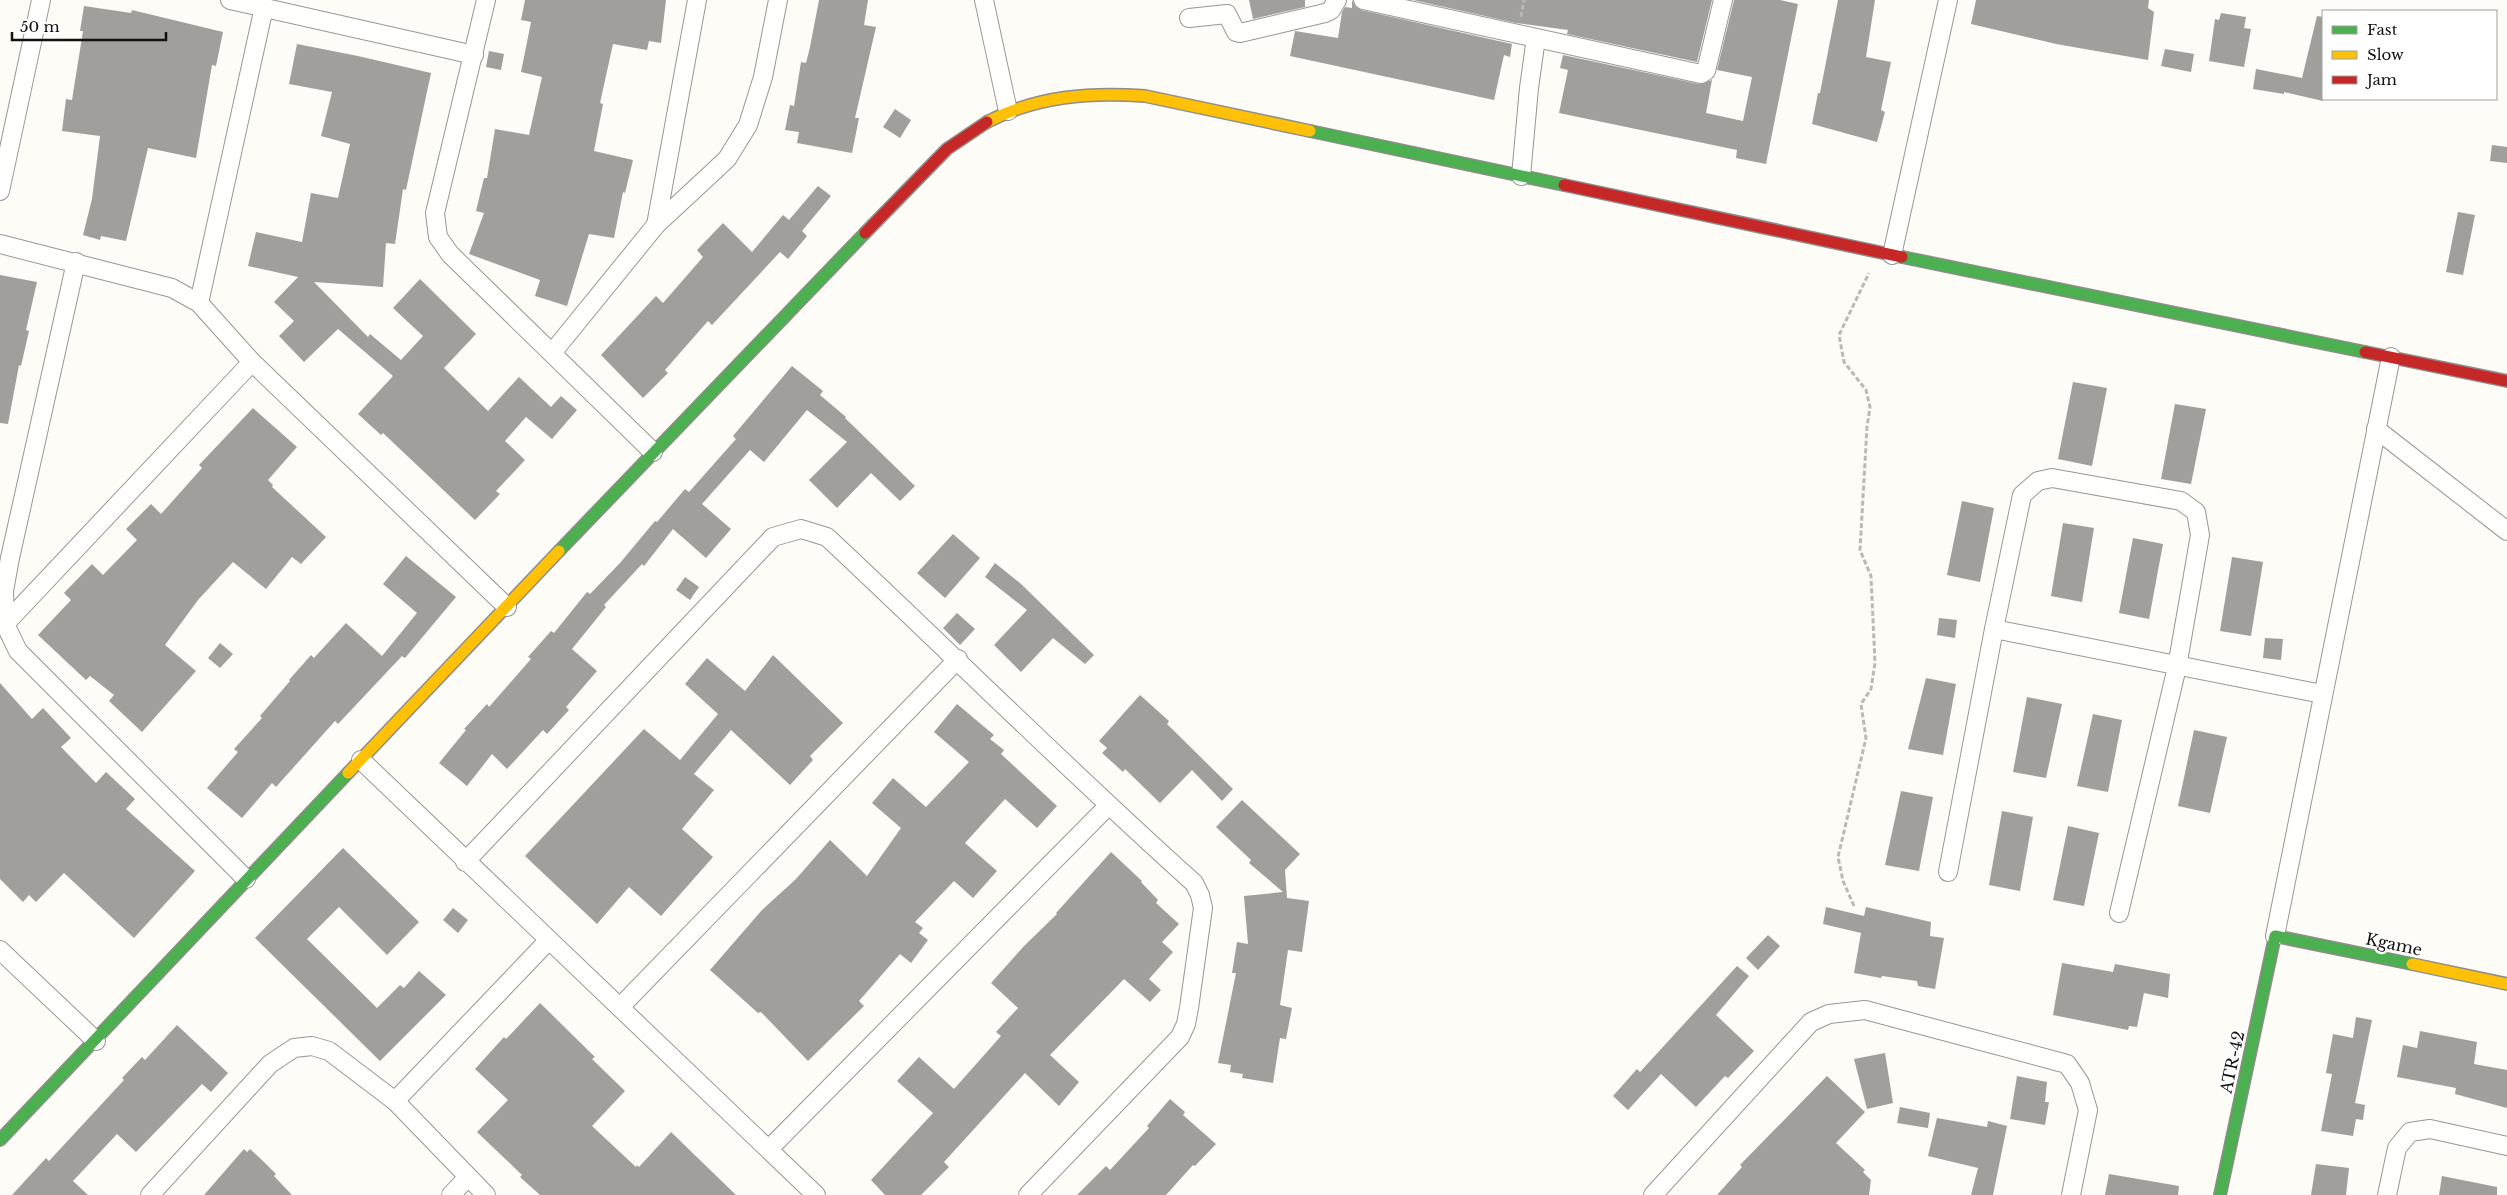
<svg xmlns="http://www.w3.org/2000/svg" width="2507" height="1195" font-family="'Libre Baskerville',serif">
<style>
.building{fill:#a19f9c}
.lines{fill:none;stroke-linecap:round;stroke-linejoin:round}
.street-casing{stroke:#979795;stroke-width:20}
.fast-casing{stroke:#8e8d8b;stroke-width:14}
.slow-casing{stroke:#8e8d8b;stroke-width:14}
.jam-casing{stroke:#8e8d8b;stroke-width:14}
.path{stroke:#b9b9b8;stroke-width:3;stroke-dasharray:5 2.5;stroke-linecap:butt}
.street{stroke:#fffffe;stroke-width:18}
.fast{stroke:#4caf50;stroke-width:11}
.slow{stroke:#ffc107;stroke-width:11}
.jam{stroke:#c62828;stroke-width:11}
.labels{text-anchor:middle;stroke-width:5;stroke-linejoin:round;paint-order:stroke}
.street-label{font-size:16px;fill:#111;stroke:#fff}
</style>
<rect width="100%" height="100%" fill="#fdfcf7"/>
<g class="building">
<path d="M525 0H666L661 43 649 41 647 50 613 44 600 103 603 104 594 151 633 160 625 193 623 192 614 238 589 234 567 306 535 296 540 280 469 254 484 213 476 211 484 178H487L495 129 529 135 542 77 521 72 531 22 521 20Z"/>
<path d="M819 0H868L864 25 876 27 855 118H859L852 153 797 143 799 132 785 130 790 105 794 106 801 62 806 63 810 47Z"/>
<path d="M1249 0H1305V7L1253 19Z"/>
<path d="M1352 0 1356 7 1361 10 1512 44 1510 57 1504 55 1494 100 1290 56 1295 31 1338 38 1342 12 1345 7 1352 8Z"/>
<path d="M1413 0H1712L1697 62 1567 34 1568 30 1516 23Z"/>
<path d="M1734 0H1780L1798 4 1766 164 1736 158 1737 150 1559 113 1568 70 1560 68 1563 55 1699 84 1712 80 1706 113 1743 121 1752 77 1717 70Z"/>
<path d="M1838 0H1875L1866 57 1891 62 1881 110 1885 112 1877 142 1812 124 1818 93H1820Z"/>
<path d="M1976 0H2149L2148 8 2154 12 2148 60 2056 44 1971 24Z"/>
<path d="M84 6 131 13 132 10 223 32 216 66 212 65 196 158 148 148 126 241 101 236 100 240 83 235 92 199 100 136 62 131 66 99 72 100 83 31H80Z"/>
<path d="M2221 13 2246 17 2244 28 2251 29 2244 67 2209 61 2215 19 2219 20Z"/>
<path d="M2317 16 2323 17V101L2284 92V94L2253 89 2256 69 2302 78Z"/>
<path d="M297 44 358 56 431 73 406 190 403 189 395 244 386 243 383 287 314 282 368 337 370 334 401 360 423 336 393 308 420 279 476 334 444 368 488 411 519 377 551 407 561 396 577 410 552 439 526 417 505 441 525 460 496 491 500 494 475 520 383 433 381 435 358 414 393 376 338 329 304 362 279 336 294 321 274 302 298 277 248 266 256 232 302 242 311 193 338 198 350 144 321 136 332 92 289 84Z"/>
<path d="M2165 49 2194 54 2191 72 2161 66Z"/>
<path d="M489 51 504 54 501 70 486 67Z"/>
<path d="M895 109 911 120 900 138 883 127Z"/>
<path d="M2492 145 2507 147V163L2490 161Z"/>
<path d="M818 186 831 196 802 231 807 236 788 259 780 252 712 325 708 321 665 370 668 373 643 398 601 355 656 296 663 303 703 257 697 250 723 223 752 252 783 215 789 220Z"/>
<path d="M2458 212 2475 215 2463 275 2446 272Z"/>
<path d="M0 275 37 282 26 330 29 331 21 366 19 365 8 424 0 423Z"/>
<path d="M792 366 823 391 820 395 846 417 845 418 915 486 900 501 871 473 837 508 809 480 847 442 807 410 764 462 750 450 702 504 731 529 706 558 673 529 644 566 642 564 604 605 606 607 572 649 597 671 566 707 569 710 547 734 543 730 507 769 492 754 467 786 439 763 466 730 464 729 487 704 489 707 531 659 528 657 551 631 554 633 587 592 590 594 620 563 655 521 657 522 685 489 689 492 736 439 733 436Z"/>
<path d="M2073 382 2107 388 2092 466 2058 459Z"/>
<path d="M2175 404 2206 409 2191 484 2161 479Z"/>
<path d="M253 408 297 447 268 480 273 485 272 487 326 537 301 564 292 557 266 589 233 562 198 600 165 645 196 671 142 732 109 701 114 695 90 676 86 680 38 635 71 600 64 593 92 564 103 575 137 540 126 529 151 504 161 514 202 468 199 465Z"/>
<path d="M1962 501 1994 508 1980 582 1947 575Z"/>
<path d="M2063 523 2094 528 2082 602 2051 596Z"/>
<path d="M953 534 980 558 945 598 917 573Z"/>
<path d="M2133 538 2163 544 2149 619 2119 613Z"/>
<path d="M406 556 456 597 405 658 402 656 338 724 335 721 276 787 272 783 242 818 207 788 238 752 234 749 262 718 260 716 290 681 289 680 311 655 314 658 346 623 382 656 417 613 383 584Z"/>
<path d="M2232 557 2263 562 2251 636 2220 631Z"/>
<path d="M995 563 1020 583 1094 655 1085 664 1053 638 1021 672 994 645 1027 610 985 577Z"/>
<path d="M685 577 699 587 690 600 676 590Z"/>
<path d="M957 613 975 629 960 645 943 628Z"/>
<path d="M1939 618 1957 620 1955 638 1937 635Z"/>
<path d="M2265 638 2283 639 2281 660 2263 658Z"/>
<path d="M220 643 233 654 220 668 208 658Z"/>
<path d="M773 655 843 723 810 756 813 760 790 785 731 730 694 774 714 790 682 829 713 857 661 916 629 887 597 924 525 856 644 729 680 760 718 714 685 684 707 658 745 691Z"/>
<path d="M1926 678 1956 684 1943 755 1908 749Z"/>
<path d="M0 683 32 719 43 708 71 738 61 747 96 783 106 772 135 799 126 809 195 871 134 938 64 873 36 902 29 895 23 902 0 879Z"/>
<path d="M1140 695 1169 721 1167 724 1233 789 1222 801 1192 770 1160 803 1125 769 1123 772 1102 753 1107 748 1099 741Z"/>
<path d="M2027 697 2062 704 2046 778 2013 772Z"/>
<path d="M957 704 994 735 990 739 1004 750 1001 754 1057 806 1037 828 1005 799 965 843 997 871 973 898 954 881 915 922 923 928 919 933 928 940 911 963 900 954 859 1001 864 1006 808 1061 761 1012 758 1013 710 970 762 910 796 879 830 840 867 876 901 828 872 803 893 778 926 807 969 762 934 732Z"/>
<path d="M2093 714 2122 720 2108 792 2077 786Z"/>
<path d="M2194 730 2227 737 2210 813 2178 806Z"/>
<path d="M1901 791 1933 797 1919 871 1885 865Z"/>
<path d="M1242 800 1300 854 1285 870 1287 898 1309 901 1302 952 1288 950 1280 1005 1292 1008 1286 1039 1280 1038 1273 1083 1242 1078 1243 1074 1230 1072 1231 1065 1218 1063 1236 973H1232L1237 942 1248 944 1244 896 1283 892 1249 863 1251 860 1216 827Z"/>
<path d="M2002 811 2033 817 2020 891 1989 885Z"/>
<path d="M2068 826 2099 833 2084 906 2053 900Z"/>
<path d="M343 848 419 922 387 955 339 907 307 939 377 1008 400 985 404 988 419 971 446 995 380 1061 255 938Z"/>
<path d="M1111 852 1142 881 1141 882 1158 900 1156 903 1179 924 1162 942 1173 952 1149 979 1161 990 1150 1002 1124 979 1050 1055 1079 1082 1059 1106 1025 1073 944 1162 949 1167 921 1195H885L871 1180 933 1113 897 1081 919 1057 954 1089 1001 1036 996 1032 1018 1008 991 983 1024 946 1057 914 1056 913Z"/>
<path d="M1826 907 1864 916 1866 907 1931 922 1930 936 1944 938 1935 989 1918 986 1917 981 1882 976 1881 978 1854 973 1861 933 1823 924Z"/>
<path d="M453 908 468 920 458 933 443 920Z"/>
<path d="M1768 935 1780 946 1758 970 1746 958Z"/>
<path d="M2062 963 2113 972 2115 964 2170 974 2168 998 2144 993 2137 1027 2129 1026 2128 1030 2053 1015Z"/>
<path d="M1737 966 1749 976 1716 1015 1754 1051 1728 1078 1725 1076 1696 1107 1661 1074 1628 1110 1613 1096 1637 1069 1640 1072Z"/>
<path d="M540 1003 595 1057 592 1059 625 1091 592 1126 636 1167 637 1165 639 1167 671 1132 736 1195H540L520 1177 522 1175 477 1132 508 1100 475 1069 504 1037 506 1039Z"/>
<path d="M2356 1017 2372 1020 2355 1103 2365 1105 2363 1120 2356 1119 2353 1136 2321 1131 2332 1074 2326 1073 2333 1034 2353 1038Z"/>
<path d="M177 1025 228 1073 211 1092 202 1084 136 1152 117 1134 73 1181 88 1195H12L46 1158 49 1161 124 1080 122 1078 142 1057 145 1060Z"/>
<path d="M2420 1031 2477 1042 2474 1064 2507 1070V1108L2455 1094 2456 1088 2397 1077 2403 1045 2417 1048Z"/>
<path d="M1885 1053 1893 1103 1867 1109 1854 1059Z"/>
<path d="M1827 1076 1865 1112 1836 1143 1865 1170 1863 1172 1871 1180 1869 1195H1717L1742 1167 1740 1165Z"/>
<path d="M2017 1076 2047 1082 2045 1102H2049L2045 1125 2010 1119Z"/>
<path d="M1170 1099 1185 1112 1183 1115 1216 1144 1195 1166 1193 1165 1166 1195H1077L1106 1166 1110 1170 1149 1128 1147 1126Z"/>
<path d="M1900 1107 1930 1113 1928 1128 1897 1123Z"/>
<path d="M1937 1118 1987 1127 1988 1121 2007 1126 1993 1195H1971L1978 1168 1928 1156Z"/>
<path d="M244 1149 247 1152 250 1149 262 1160 276 1174 274 1176 292 1195H204Z"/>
<path d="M2316 1164 2349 1168 2346 1195H2311Z"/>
<path d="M2109 1174 2179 1186 2178 1195H2105Z"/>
<path d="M2442 1176 2497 1187V1195H2439Z"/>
</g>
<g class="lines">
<defs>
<g id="street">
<path d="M230 0 474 55"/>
<path d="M486 0 435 213 438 237 450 254 653 452"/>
<path d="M984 0 1008 111"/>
<path d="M1363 0 1701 74 1706 71 1723 0"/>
<path d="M1189 18 1227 14 1236 32 1240 33 1325 13 1331 10 1337 0"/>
<path d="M1521 176 1529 88 1536 38"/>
<path d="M0 191 41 0"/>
<path d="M656 225 697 0"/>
<path d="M0 244 172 288 199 303 252 362 507 607"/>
<path d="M1892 255 1948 0"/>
<path d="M76 262 10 558 4 591 5 624 18 651 246 879"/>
<path d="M199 303 264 7"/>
<path d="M552 353 656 225 727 159 748 125 763 77 778 0"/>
<path d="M2376 429 2507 531"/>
<path d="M5 624 252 362"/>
<path d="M1994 629 2322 694"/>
<path d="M361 760 816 1195"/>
<path d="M465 862 773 537 801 529 827 537C950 652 1069 771 1194 883L1200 895 1203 908 1189 1008 1186 1024 1180 1037 1028 1195"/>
<path d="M1948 872 1994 629 2022 495 2038 481 2052 478 2181 501 2196 512 2200 535 2177 667 2119 913"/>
<path d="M2275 936 2391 357"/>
<path d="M0 950 96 1041"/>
<path d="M620 1007 958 659"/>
<path d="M395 1101 548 941"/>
<path d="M769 1149 1108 806"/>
<path d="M150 1195 270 1064 294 1048 312 1046 329 1051 395 1101 486 1195"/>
<path d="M451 1195 467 1178"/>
<path d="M1653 1195 1811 1022 1829 1014 1865 1010 2067 1064 2080 1083 2088 1110 2071 1195"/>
<path d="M2387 1195 2397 1148 2410 1132 2430 1129 2507 1146"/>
</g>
<g id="fast">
<path d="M1310 131 1564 185"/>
<path d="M1902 257 2365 352"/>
<path d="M559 551 865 233"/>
<path d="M0 1140 348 773"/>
<path d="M2220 1195 2275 936 2412 964"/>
</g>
<g id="slow">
<path d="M987 122C1037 96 1090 92 1145 96L1310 131"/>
<path d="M348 773 559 551"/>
<path d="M2412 964 2507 984"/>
</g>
<g id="jam">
<path d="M1564 185 1902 257"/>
<path d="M865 233 947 149 987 122"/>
<path d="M2365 352 2507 381"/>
</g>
</defs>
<use href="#street" class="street-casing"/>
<use href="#fast" class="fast-casing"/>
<use href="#slow" class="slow-casing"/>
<use href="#jam" class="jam-casing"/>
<g class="path">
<path d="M1521 17 1524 0"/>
<path d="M1854 906 1843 881 1838 857 1866 738 1861 704 1871 689 1875 663 1871 576 1860 550 1867 427 1870 407 1866 390 1844 362 1839 335 1869 273"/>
</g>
<use href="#street" class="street"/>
<use href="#fast" class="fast"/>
<use href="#slow" class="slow"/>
<use href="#jam" class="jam"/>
</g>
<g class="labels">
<g class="street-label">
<text transform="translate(2394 944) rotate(12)" y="6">Kgame</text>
<text transform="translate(2232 1062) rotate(-78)" y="6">ATR-42</text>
</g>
</g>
<rect x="2322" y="10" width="175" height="90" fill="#ffffff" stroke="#a0a0a0"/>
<rect x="2332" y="26" width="25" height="8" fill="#4caf50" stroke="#a0a0a0"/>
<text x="2367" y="35" font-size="15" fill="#111111">Fast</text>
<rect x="2332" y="51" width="25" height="8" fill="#ffc107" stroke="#a0a0a0"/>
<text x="2367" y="60" font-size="15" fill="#111111">Slow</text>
<rect x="2332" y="76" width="25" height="8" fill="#c62828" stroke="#a0a0a0"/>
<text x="2367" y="85" font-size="15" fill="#111111">Jam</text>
<path d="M12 32v8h154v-8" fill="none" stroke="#111111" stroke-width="2.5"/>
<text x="20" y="32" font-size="15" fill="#111111" stroke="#ffffff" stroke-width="4" paint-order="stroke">50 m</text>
</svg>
